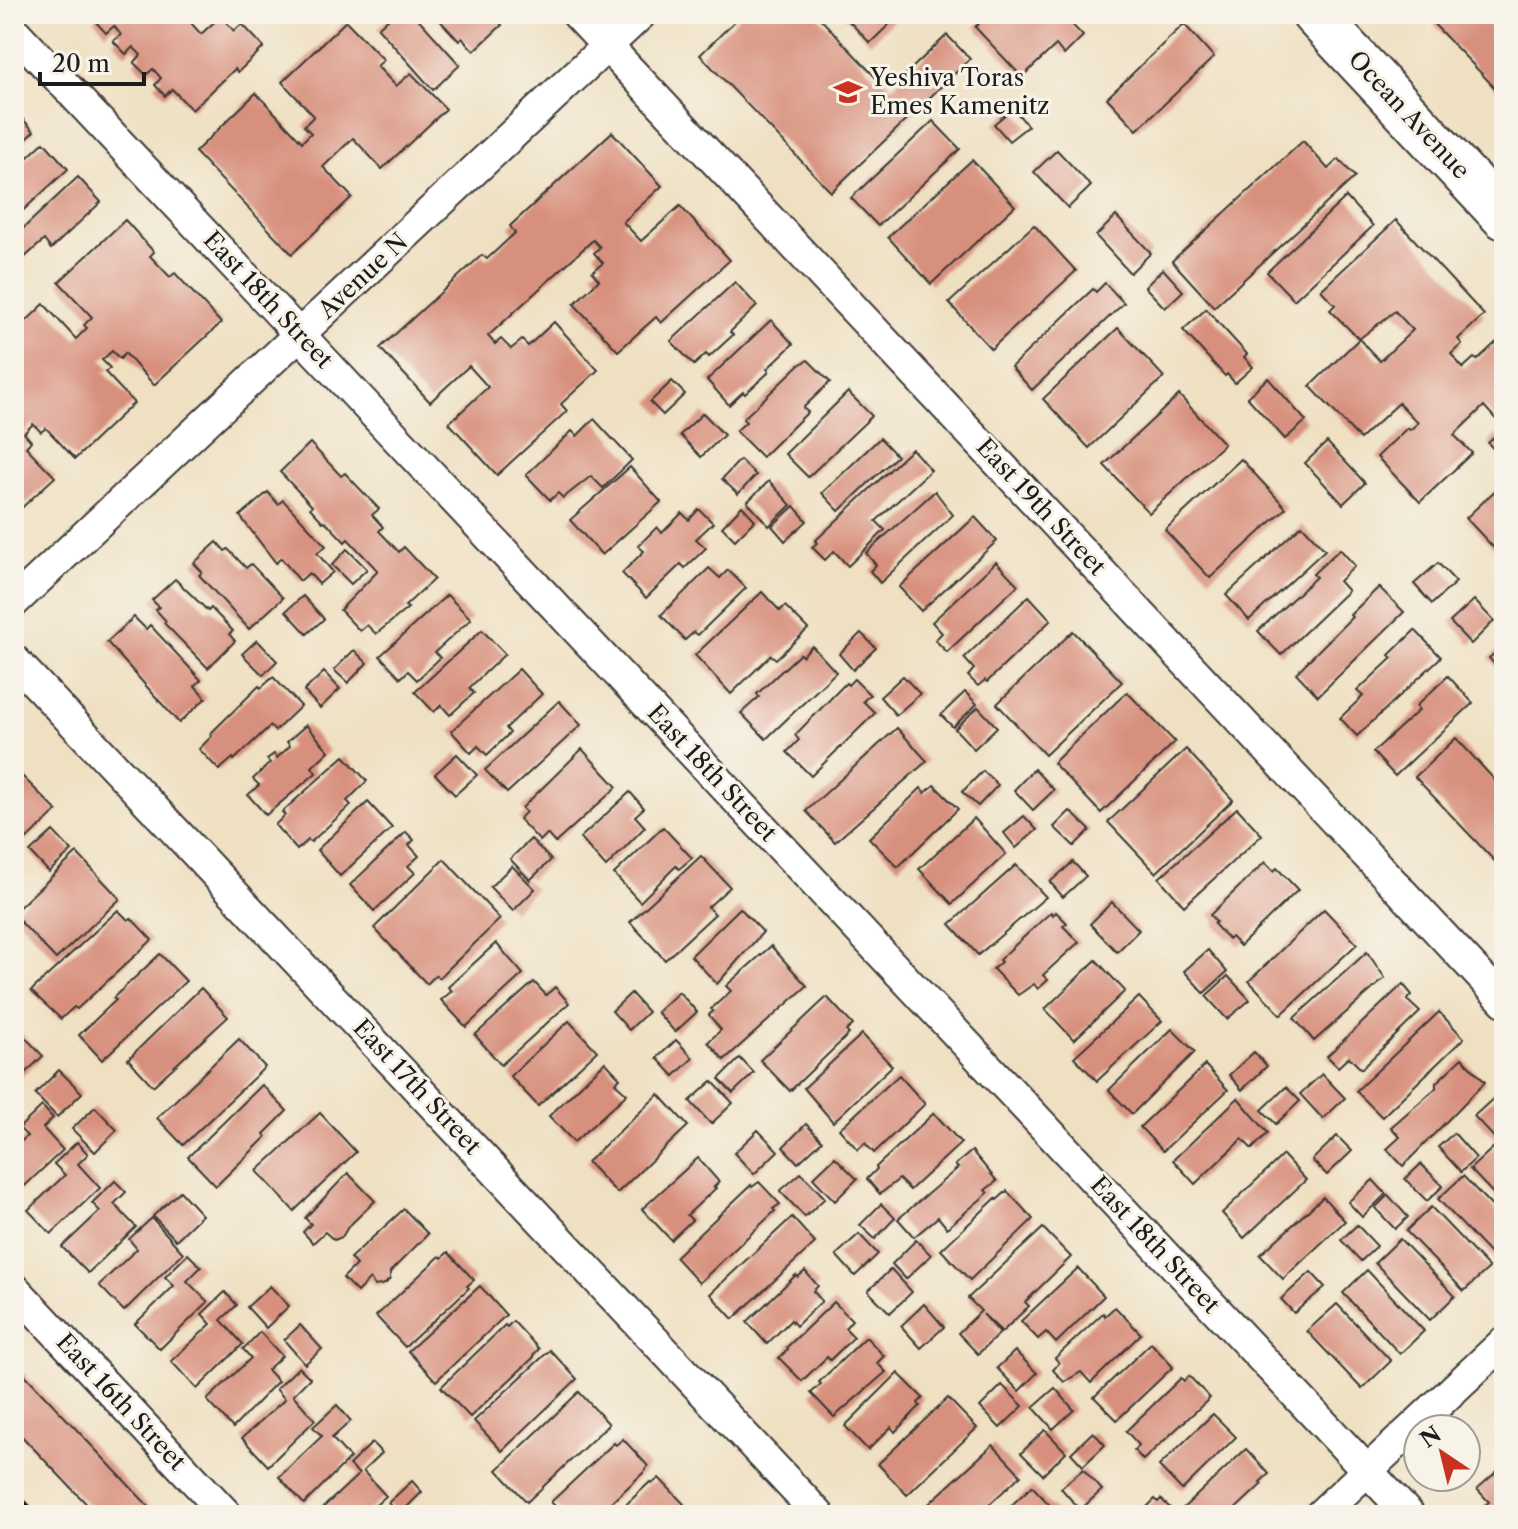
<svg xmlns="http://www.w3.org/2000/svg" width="1518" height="1529" font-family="'Libre Caslon Text',serif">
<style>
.building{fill:#d8907e}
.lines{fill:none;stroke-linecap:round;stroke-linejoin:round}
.street-casing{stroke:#3c3935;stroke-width:34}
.secondary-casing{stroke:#3c3935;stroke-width:48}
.street{stroke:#fff;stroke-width:30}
.secondary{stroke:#fff;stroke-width:44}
.rail{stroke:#1c1c1c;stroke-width:6}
.labels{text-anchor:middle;stroke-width:6;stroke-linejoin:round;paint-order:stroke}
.poi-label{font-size:24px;fill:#1c1c1c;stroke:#f7f3e8;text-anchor:start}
.street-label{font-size:24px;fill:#1c1c1c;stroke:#f7f3e8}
</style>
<rect width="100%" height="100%" fill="#f7f3e8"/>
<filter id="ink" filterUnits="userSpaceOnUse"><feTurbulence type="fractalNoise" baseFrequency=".0125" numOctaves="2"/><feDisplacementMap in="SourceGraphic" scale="16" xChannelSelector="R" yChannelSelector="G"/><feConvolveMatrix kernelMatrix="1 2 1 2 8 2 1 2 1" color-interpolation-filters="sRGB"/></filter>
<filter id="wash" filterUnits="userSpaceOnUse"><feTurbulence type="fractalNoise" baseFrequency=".006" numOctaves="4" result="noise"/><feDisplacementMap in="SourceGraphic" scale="32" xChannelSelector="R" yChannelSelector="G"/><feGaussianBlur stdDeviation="1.8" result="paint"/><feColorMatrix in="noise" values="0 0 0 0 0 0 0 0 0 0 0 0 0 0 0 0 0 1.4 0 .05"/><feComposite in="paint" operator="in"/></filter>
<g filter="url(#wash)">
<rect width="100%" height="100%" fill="#efe0c2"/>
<g id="blocks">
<g class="building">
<path d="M101 14H198L190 22 201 34 221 16 234 31 242 24 264 47 238 72 235 69 192 110 172 89 165 96 155 85 161 78 153 69 146 75 134 63 141 55 133 47 126 54 113 41 121 35 114 26 106 33 94 20Z"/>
<path d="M393 14 401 17 405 14H414L460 65 433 90 378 28Z"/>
<path d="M434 14H491L502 25 474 51 462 38 459 41Z"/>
<path d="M742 14H816L878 80 882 77 892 87 947 35 970 59 831 192 700 55Z"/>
<path d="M842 14H900L870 43Z"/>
<path d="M989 14H1062L1083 36 1064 55 1056 45 1022 77 975 27Z"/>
<path d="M1424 14H1504V98L1480 72Z"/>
<path d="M346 21 384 60 377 66 396 86 411 73 446 109 382 169 353 138 323 167 352 197 292 254 195 152 256 93 302 142 311 133 304 126 314 116 282 82Z"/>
<path d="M1184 24 1214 57 1137 130 1107 98Z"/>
<path d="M1013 108 1028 126 1009 141 994 124Z"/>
<path d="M14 110 34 131 14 151Z"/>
<path d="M933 121 960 149 878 226 851 198Z"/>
<path d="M612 132 662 186 623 222 641 241 680 206 730 260 661 323 656 317 618 351 574 304 599 280 592 272 603 263 594 253 600 247 593 240 488 336 495 344 501 339 511 349 522 340 528 346 554 322 598 370 561 404 567 411 497 475 449 423 488 387 469 366 430 402 380 348 482 255 487 259 515 233 510 226Z"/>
<path d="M1303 141 1328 169 1339 159 1355 177 1214 307 1172 261Z"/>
<path d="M44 142 68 169 18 215 14 211V170Z"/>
<path d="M1057 150 1091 186 1068 208 1034 172Z"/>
<path d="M972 160 1015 206 931 284 888 237Z"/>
<path d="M78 177 101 202 51 249 44 240 24 258 14 247V237Z"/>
<path d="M1346 197 1373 226 1294 300 1267 272Z"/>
<path d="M1116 216 1151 253 1130 273 1096 236Z"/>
<path d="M125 220 154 252 150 256 170 277 175 273 221 323 154 385 125 353 120 359 112 351 102 360 110 368 105 372 134 403 75 459 46 428 41 432 33 424 24 433 31 441 26 447 55 477 14 515V396L24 387 14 376V333L44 304 76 339 87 328 84 325 92 317 59 282Z"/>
<path d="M1396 220 1484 315 1458 339 1462 344 1451 354 1463 368 1474 358 1477 360 1504 335V421L1500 424 1484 406 1454 435 1472 453 1420 502 1377 457 1407 428 1410 430 1418 423 1399 403 1360 439 1310 386 1359 339 1380 361 1413 330 1395 311 1359 339 1330 310 1335 305 1321 290Z"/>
<path d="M1034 225 1076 271 991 349 949 303Z"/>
<path d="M1163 269 1183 291 1165 308 1145 287Z"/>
<path d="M735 282 757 306 730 332 733 335 709 357 706 354 694 365 671 341Z"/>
<path d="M1105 283 1124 303 1032 390 1011 367 1093 289 1096 292Z"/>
<path d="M1206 309 1247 354 1244 357 1253 367 1235 383 1227 374 1225 376 1183 330Z"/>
<path d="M771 320 793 344 767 369 769 372 745 394 743 392 729 405 707 380Z"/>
<path d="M1118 328 1164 377 1089 448 1043 399Z"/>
<path d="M808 360 830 382 803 408 808 412 762 457 736 431 746 422 743 419 799 365Z"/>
<path d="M1268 378 1306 421 1285 439 1247 397Z"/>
<path d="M672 381 685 394 663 415 650 402Z"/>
<path d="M848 392 872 416 808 477 785 454Z"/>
<path d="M1179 395 1224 444 1149 513 1104 465Z"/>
<path d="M703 413 724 435 701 457 680 435Z"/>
<path d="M594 419 632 460 603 488 591 476 563 498 558 493 550 500 526 475 572 431 577 436Z"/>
<path d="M1504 428V460L1488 443Z"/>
<path d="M880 438 897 456 839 511 822 493Z"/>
<path d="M1327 442 1365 483 1343 504 1305 463Z"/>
<path d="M310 443 341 476 345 473 379 509 372 515 383 527 379 531 399 552 404 547 434 579 405 606 408 608 376 634 367 625 360 631 340 610 378 571 348 539 345 542 325 521 323 522 310 508 312 506 280 472Z"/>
<path d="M912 449 931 470 876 521 885 530 848 566 834 551 825 560 812 547 817 543 815 541Z"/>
<path d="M1241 459 1286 508 1210 578 1165 530Z"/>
<path d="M740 460 756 475 738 494 722 479Z"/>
<path d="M630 467 661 502 602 555 570 520Z"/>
<path d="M769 481 791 505 769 526 747 502Z"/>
<path d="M1504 482V559L1466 518Z"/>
<path d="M935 491 953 515 880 583 870 571 876 565 866 553Z"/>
<path d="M268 492 278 504 283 500 326 546 317 553 333 572 319 584 309 573 300 581 281 558 276 563 240 516Z"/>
<path d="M742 506 755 520 735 540 722 527Z"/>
<path d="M794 506 807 521 785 541 772 526Z"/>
<path d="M699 509 713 523 696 539 706 548 685 568 681 564 646 598 622 573 644 551 638 546 657 527 662 533 682 513 689 520Z"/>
<path d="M975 517 997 541 921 611 899 587Z"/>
<path d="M1302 525 1325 550 1249 620 1226 595Z"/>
<path d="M217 542 225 551 228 549 246 568 251 564 283 598 249 629 199 575 202 572 194 563Z"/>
<path d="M347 549 367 569 351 584 332 565Z"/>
<path d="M1340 549 1355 566 1339 581 1348 591 1281 655 1258 631 1316 577 1313 574Z"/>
<path d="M996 562 1018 585 947 652 935 640 942 633 932 622Z"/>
<path d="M1438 563 1456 582 1432 604 1414 584Z"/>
<path d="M709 568 720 578 728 570 746 588 698 635 694 632 685 640 661 615Z"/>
<path d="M175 579 208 611 211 608 233 631 229 634 235 641 208 668 164 623 166 621 156 610 159 607 152 600Z"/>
<path d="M1379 587 1404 612 1318 696 1296 673 1352 617 1350 615Z"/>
<path d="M762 592 780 611 785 606 808 629 776 659 771 655 731 694 695 655Z"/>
<path d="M447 595 471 619 435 652 440 658 417 680 408 671 401 678 380 656Z"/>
<path d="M303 596 324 619 307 634 286 611Z"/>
<path d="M1029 596 1051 620 987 682 985 680 978 686 968 676 974 669 964 658Z"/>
<path d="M1474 600 1494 621 1471 644 1450 622Z"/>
<path d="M134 617 146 629 150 625 201 680 195 686 206 698 179 723 107 642Z"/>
<path d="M482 630 505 654 469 688 474 693 450 715 441 705 434 712 415 692Z"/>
<path d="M1415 630 1441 657 1357 736 1340 718 1363 696 1357 691 1392 658 1389 655Z"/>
<path d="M1073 631 1122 682 1045 755 997 704Z"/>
<path d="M861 633 876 648 853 670 839 654Z"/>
<path d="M257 640 277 661 263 675 242 654Z"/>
<path d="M1504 645V675L1489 658Z"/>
<path d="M812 646 836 672 766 739 741 713 759 697 757 694 800 654 802 656Z"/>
<path d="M354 650 367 663 348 683 334 670Z"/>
<path d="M519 669 542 694 506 728 510 733 487 755 478 746 471 753 451 731Z"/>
<path d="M324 672 340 689 320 708 304 691Z"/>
<path d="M903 676 920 694 896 715 880 697Z"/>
<path d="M1448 676 1473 703 1395 776 1373 752 1419 710 1416 706Z"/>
<path d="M273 677 301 706 275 731 270 726 234 760 233 758 219 770 199 749 212 736 210 734 259 686 261 688Z"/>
<path d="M854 679 870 695 863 701 875 713 811 776 787 752 799 740 795 735 846 683 848 685Z"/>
<path d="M965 692 977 704 953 727 941 715Z"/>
<path d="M1127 692 1175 742 1101 813 1053 763Z"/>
<path d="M559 701 581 725 507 793 485 770Z"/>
<path d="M978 707 997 727 974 749 955 729Z"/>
<path d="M306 725 329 751 312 767 316 773 266 815 248 795 259 785 253 779 270 763 267 759 274 754 277 758 290 746 287 742Z"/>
<path d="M897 728 927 761 835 842 806 811Z"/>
<path d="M1456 738 1504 790V871L1415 777Z"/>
<path d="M582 749 617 787 555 843 547 834 540 841 519 819 526 812 522 808Z"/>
<path d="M1186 749 1233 800 1156 873 1108 822Z"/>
<path d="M457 754 477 775 455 795 435 774Z"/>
<path d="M344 756 367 781 347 801 351 805 311 842 308 840 297 850 275 825 285 815 282 812Z"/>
<path d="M14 768 57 811 25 841 14 833Z"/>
<path d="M1034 769 1054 790 1033 810 1014 790Z"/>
<path d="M983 771 998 785 978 806 962 792Z"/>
<path d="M934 785 958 809 898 867 869 838 921 788 925 793Z"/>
<path d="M630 792 644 808 635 816 645 827 606 867 580 838Z"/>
<path d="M368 802 392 828 340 876 317 850Z"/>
<path d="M1237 808 1262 835 1184 906 1159 878Z"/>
<path d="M1070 811 1090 830 1074 846 1054 827Z"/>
<path d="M1024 816 1037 830 1016 848 1004 833Z"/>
<path d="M974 818 1006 854 952 904 919 869Z"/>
<path d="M663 827 692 858 679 869 676 866 640 902 614 874Z"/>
<path d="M53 831 72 851 49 872 30 852Z"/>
<path d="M406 832 414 840 409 845 419 856 408 866 415 873 374 911 350 885Z"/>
<path d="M531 839 551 860 530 880 510 859Z"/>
<path d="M77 853 120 899 56 959 14 915V912Z"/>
<path d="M701 856 730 887 708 907 715 914 665 960 630 922Z"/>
<path d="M444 859 500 919 439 978 436 975 427 984 374 928Z"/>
<path d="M1073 862 1086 876 1063 897 1050 882Z"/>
<path d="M1265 862 1274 871 1277 868 1298 890 1240 946 1231 937 1228 939 1214 924 1216 922 1210 915Z"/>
<path d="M1016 865 1046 897 978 955 950 924Z"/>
<path d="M512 866 535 889 513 911 490 887Z"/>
<path d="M1112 902 1139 930 1117 952 1090 924Z"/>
<path d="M740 908 763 932 717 984 691 956Z"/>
<path d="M1324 909 1357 944 1281 1015 1249 981Z"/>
<path d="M118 910 128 920 131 918 152 940 77 1009 74 1007 61 1019 31 991Z"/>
<path d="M1051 912 1053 915 1056 912 1067 923 1063 926 1079 942 1043 975 1048 980 1038 989 1034 984 1018 995 993 969 1001 962 999 960Z"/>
<path d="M496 943 523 974 466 1027 441 1000 452 991 448 987Z"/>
<path d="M771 946 807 986 724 1060 708 1042 721 1030 709 1015 713 1011 711 1009 731 991 726 986Z"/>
<path d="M1208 950 1227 972 1204 993 1184 971Z"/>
<path d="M1367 952 1385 978 1314 1041 1294 1018Z"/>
<path d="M160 954 186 981 102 1060 79 1035 116 1000 113 998Z"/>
<path d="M1096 960 1125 991 1074 1040 1045 1009Z"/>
<path d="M1228 976 1250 1000 1227 1019 1206 996Z"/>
<path d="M534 982 546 995 555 987 569 1003 501 1065 475 1035Z"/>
<path d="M1403 984 1412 995 1407 1000 1420 1012 1361 1069 1349 1057 1338 1067 1327 1056Z"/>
<path d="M201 988 228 1017 153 1086 128 1059Z"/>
<path d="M679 992 697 1012 675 1032 657 1012Z"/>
<path d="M631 993 648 1012 629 1030 612 1011Z"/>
<path d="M827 997 853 1025 846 1031 849 1034 790 1091 760 1060Z"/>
<path d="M1139 997 1162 1021 1097 1081 1074 1057Z"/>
<path d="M1439 1012 1464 1038 1382 1117 1356 1091Z"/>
<path d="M569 1021 597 1051 538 1106 510 1076Z"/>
<path d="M1172 1029 1195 1052 1132 1114 1109 1090Z"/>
<path d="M19 1031 43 1056 19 1079 14 1075V1036Z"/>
<path d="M862 1034 892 1066 833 1122 804 1088Z"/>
<path d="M239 1039 265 1067 183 1145 157 1118Z"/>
<path d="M676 1040 693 1058 674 1076 657 1058Z"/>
<path d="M1254 1052 1267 1066 1242 1090 1229 1075Z"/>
<path d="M740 1058 754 1073 733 1093 719 1079Z"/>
<path d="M1462 1058 1485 1082 1403 1166 1387 1149 1400 1137 1391 1127 1436 1088V1083Z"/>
<path d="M605 1062 620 1078 615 1083 627 1094 574 1142 549 1116Z"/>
<path d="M1205 1065 1228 1090 1163 1151 1140 1127Z"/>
<path d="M59 1070 82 1093 57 1117 35 1094Z"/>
<path d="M1322 1074 1345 1098 1323 1119 1300 1094Z"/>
<path d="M899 1075 925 1104 874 1153 865 1143 858 1150 839 1129Z"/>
<path d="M712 1081 733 1103 711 1124 690 1101Z"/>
<path d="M262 1085 287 1111 264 1134 266 1137 216 1186 188 1157Z"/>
<path d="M1286 1087 1300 1101 1276 1124 1262 1110Z"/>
<path d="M659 1094 688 1126 617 1193 587 1162Z"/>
<path d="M1495 1097 1504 1106V1148L1474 1116Z"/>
<path d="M1238 1098 1268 1133 1252 1149 1242 1139 1195 1184 1173 1160Z"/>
<path d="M42 1106 53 1118 43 1128 63 1150 14 1196V1148L27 1136 19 1128Z"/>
<path d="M95 1107 117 1130 95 1152 72 1129Z"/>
<path d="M320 1113 356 1152 294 1211 257 1171Z"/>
<path d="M934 1113 961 1143 910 1190 899 1179 880 1194 867 1179 877 1169 876 1167Z"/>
<path d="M806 1124 822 1141 798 1163 783 1147Z"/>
<path d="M758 1130 778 1151 754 1174 734 1153Z"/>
<path d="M1454 1133 1476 1158 1461 1172 1438 1147Z"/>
<path d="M1337 1136 1352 1151 1327 1175 1312 1160Z"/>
<path d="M77 1142 88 1154 78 1164 100 1188 51 1234 28 1210 65 1175 54 1164Z"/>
<path d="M1495 1146 1504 1156V1205L1470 1169Z"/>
<path d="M972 1151 997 1181 985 1190 988 1193 947 1228 938 1217 914 1237 898 1219 958 1168 955 1165Z"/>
<path d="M1283 1155 1306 1180 1244 1238 1222 1213Z"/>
<path d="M835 1157 857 1179 835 1201 813 1178Z"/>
<path d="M698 1158 719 1182 714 1187 716 1188 687 1215 692 1220 671 1240 642 1209Z"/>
<path d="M1421 1164 1443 1186 1427 1201 1405 1179Z"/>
<path d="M348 1173 375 1201 348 1227 342 1237 334 1240 325 1232 313 1243 303 1232 311 1224 305 1218Z"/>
<path d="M801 1173 825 1198 805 1217 780 1191Z"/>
<path d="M1463 1176 1504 1219V1254L1497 1261 1438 1199Z"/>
<path d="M1373 1180 1386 1194 1362 1217 1348 1202Z"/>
<path d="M115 1181 126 1192 114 1204 136 1227 88 1273 62 1247 100 1211 92 1203Z"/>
<path d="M759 1182 780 1204 773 1209 775 1211 699 1283 675 1257 751 1185 752 1187Z"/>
<path d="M180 1191 202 1215 176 1240 153 1216Z"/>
<path d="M1007 1191 1033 1219 970 1280 941 1250 996 1198 997 1200Z"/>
<path d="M1388 1195 1408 1217 1395 1229 1375 1208Z"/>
<path d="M1323 1197 1345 1221 1283 1279 1260 1255Z"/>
<path d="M881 1204 895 1218 875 1239 860 1225Z"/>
<path d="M1431 1207 1489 1268 1464 1291 1406 1231Z"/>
<path d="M404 1209 428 1234 390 1272V1279L385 1284 375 1286 370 1279 357 1292 343 1278 356 1265 350 1258Z"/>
<path d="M792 1217 815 1243 733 1319 710 1294Z"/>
<path d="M152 1218 183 1253 124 1311 99 1285 137 1249 129 1239Z"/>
<path d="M1357 1225 1377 1246 1361 1261 1341 1240Z"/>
<path d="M1043 1228 1071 1257 1025 1302 1029 1306 1002 1332 983 1314 1000 1333 978 1354 958 1333 981 1311 968 1298Z"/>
<path d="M859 1234 878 1254 855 1276 836 1255Z"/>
<path d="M1400 1239 1455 1296 1430 1320 1375 1263Z"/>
<path d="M916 1240 931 1255 906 1279 892 1264Z"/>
<path d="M448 1252 474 1280 467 1286 469 1288 405 1347 376 1316 440 1256 442 1258Z"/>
<path d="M188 1254 201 1267 187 1281 208 1302 160 1349 135 1324 174 1286 165 1277Z"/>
<path d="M1078 1268 1104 1296 1056 1343 1046 1332 1038 1339 1021 1321Z"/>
<path d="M891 1269 912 1292 890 1313 868 1291Z"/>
<path d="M1367 1270 1424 1331 1400 1354 1343 1293Z"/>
<path d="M805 1271 818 1286 813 1291 822 1301 796 1326 791 1320 767 1344 747 1322 796 1275 798 1277Z"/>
<path d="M1311 1272 1325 1287 1294 1313 1281 1299Z"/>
<path d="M270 1286 289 1306 266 1328 247 1307Z"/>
<path d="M480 1286 506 1315 436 1381 408 1351Z"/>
<path d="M225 1292 237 1305 221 1320 243 1344 197 1389 171 1361 211 1324 202 1314Z"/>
<path d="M834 1302 852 1320 845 1328 854 1337 830 1360 827 1357 802 1381 779 1358 788 1349 787 1347Z"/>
<path d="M924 1304 944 1327 921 1348 901 1326Z"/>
<path d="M1337 1304 1391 1361 1362 1389 1307 1331Z"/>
<path d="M1115 1307 1141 1334 1091 1383 1081 1372 1064 1382 1053 1370 1059 1363 1055 1358 1103 1313 1105 1316Z"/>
<path d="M513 1321 539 1349 533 1355 534 1357 470 1417 441 1387 505 1325 507 1327Z"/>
<path d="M300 1325 322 1349 305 1364 284 1340Z"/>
<path d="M260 1332 282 1356 267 1370 278 1381 233 1428 207 1400 251 1358 243 1349Z"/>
<path d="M866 1337 884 1356 877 1363 886 1372 834 1417 811 1393 821 1384 819 1382Z"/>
<path d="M1151 1343 1173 1367 1117 1420 1094 1397Z"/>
<path d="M550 1350 577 1379 502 1451 474 1421Z"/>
<path d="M1015 1351 1037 1373 1019 1391 997 1368Z"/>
<path d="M14 1363 137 1494 157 1515H97L14 1428Z"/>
<path d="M299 1367 310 1378 293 1395 315 1420 268 1466 242 1438 285 1399 276 1389Z"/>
<path d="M898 1373 923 1398 918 1403 920 1406 895 1432 891 1427 868 1450 845 1426Z"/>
<path d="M1189 1376 1210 1398 1143 1460 1134 1450 1139 1445 1126 1431 1181 1378 1184 1381Z"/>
<path d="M1002 1385 1023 1406 1000 1428 980 1407Z"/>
<path d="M1055 1388 1074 1410 1053 1429 1033 1407Z"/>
<path d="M579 1392 609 1424 527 1502 497 1470Z"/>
<path d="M948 1398 977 1428 907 1495 878 1464Z"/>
<path d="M337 1405 351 1421 332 1438 350 1458 304 1504 279 1477 322 1436 313 1427Z"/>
<path d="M1213 1414 1236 1437 1182 1490 1159 1466Z"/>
<path d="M1045 1430 1066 1452 1043 1475 1021 1453Z"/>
<path d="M1093 1432 1105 1445 1083 1466 1071 1453Z"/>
<path d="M623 1439 648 1466 643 1473 598 1515H564L551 1502 614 1443 616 1445Z"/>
<path d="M372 1443 382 1453 363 1471 386 1496 368 1512 371 1515H315L359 1474 349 1465Z"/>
<path d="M993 1445 1021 1475 978 1515H925L921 1511Z"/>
<path d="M1246 1449 1269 1474 1260 1482 1262 1484 1229 1515H1179L1182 1513 1180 1511Z"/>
<path d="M1504 1465V1515H1486L1480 1509 1489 1502 1477 1489Z"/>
<path d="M1083 1469 1102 1490 1080 1510 1061 1488Z"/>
<path d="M659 1478 684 1504 675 1515H615L650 1482 652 1484Z"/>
<path d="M412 1481 422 1492 403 1511 406 1515H394L397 1512 388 1503Z"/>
<path d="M1032 1486 1059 1515H1001Z"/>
<path d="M1155 1499 1158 1502 1161 1499 1172 1510 1170 1515H1139Z"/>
</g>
</g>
</g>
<g filter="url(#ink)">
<use href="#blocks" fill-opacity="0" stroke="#3c3935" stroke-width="2"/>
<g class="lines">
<defs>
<g id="street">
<path d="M577 14 1504 1001"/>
<path d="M14 31 1409 1515"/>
<path d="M14 602 641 14"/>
<path d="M14 660 819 1515"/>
<path d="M14 1288 227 1515"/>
<path d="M1320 1515 1504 1342"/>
</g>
<path id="secondary" d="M1314 14 1504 217"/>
</defs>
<use href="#street" class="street-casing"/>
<use href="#secondary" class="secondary-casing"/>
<use href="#street" class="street"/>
<use href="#secondary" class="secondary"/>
<path class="rail" d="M14 1492 36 1515"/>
</g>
</g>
<defs>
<symbol id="school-bare" viewBox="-9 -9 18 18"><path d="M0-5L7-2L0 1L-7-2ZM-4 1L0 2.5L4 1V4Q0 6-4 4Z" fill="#c8321e" stroke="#f7f3e8" stroke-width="2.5" paint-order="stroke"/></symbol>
</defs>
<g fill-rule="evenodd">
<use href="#school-bare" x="828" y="72" width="40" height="40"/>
</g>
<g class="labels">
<g class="poi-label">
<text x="870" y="86">Yeshiva Toras<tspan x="870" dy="28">Emes Kamenitz</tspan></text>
</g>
<g class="street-label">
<text transform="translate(1409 115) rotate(47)" y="8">Ocean Avenue</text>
<text transform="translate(363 276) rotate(-43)" y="8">Avenue N</text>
<text transform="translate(268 300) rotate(47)" y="8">East 18th Street</text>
<text transform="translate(1041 507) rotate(47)" y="8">East 19th Street</text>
<text transform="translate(712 773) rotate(47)" y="8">East 18th Street</text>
<text transform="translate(417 1087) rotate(47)" y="8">East 17th Street</text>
<text transform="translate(1155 1245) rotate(47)" y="8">East 18th Street</text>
<text transform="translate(121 1402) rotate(47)" y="8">East 16th Street</text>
</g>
</g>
<rect width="1518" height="1529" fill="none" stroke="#f7f3e8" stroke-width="48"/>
<g transform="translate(1442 1453) rotate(325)"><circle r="38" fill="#f7f3e8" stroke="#9f9d96" stroke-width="2"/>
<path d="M0-6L14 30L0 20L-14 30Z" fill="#c8321e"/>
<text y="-12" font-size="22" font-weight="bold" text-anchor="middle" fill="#1c1c1c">N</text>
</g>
<path d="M40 72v12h104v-12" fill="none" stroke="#1c1c1c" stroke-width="4"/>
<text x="52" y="72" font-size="24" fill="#1c1c1c" stroke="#f7f3e8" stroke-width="6" paint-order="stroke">20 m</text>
</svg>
